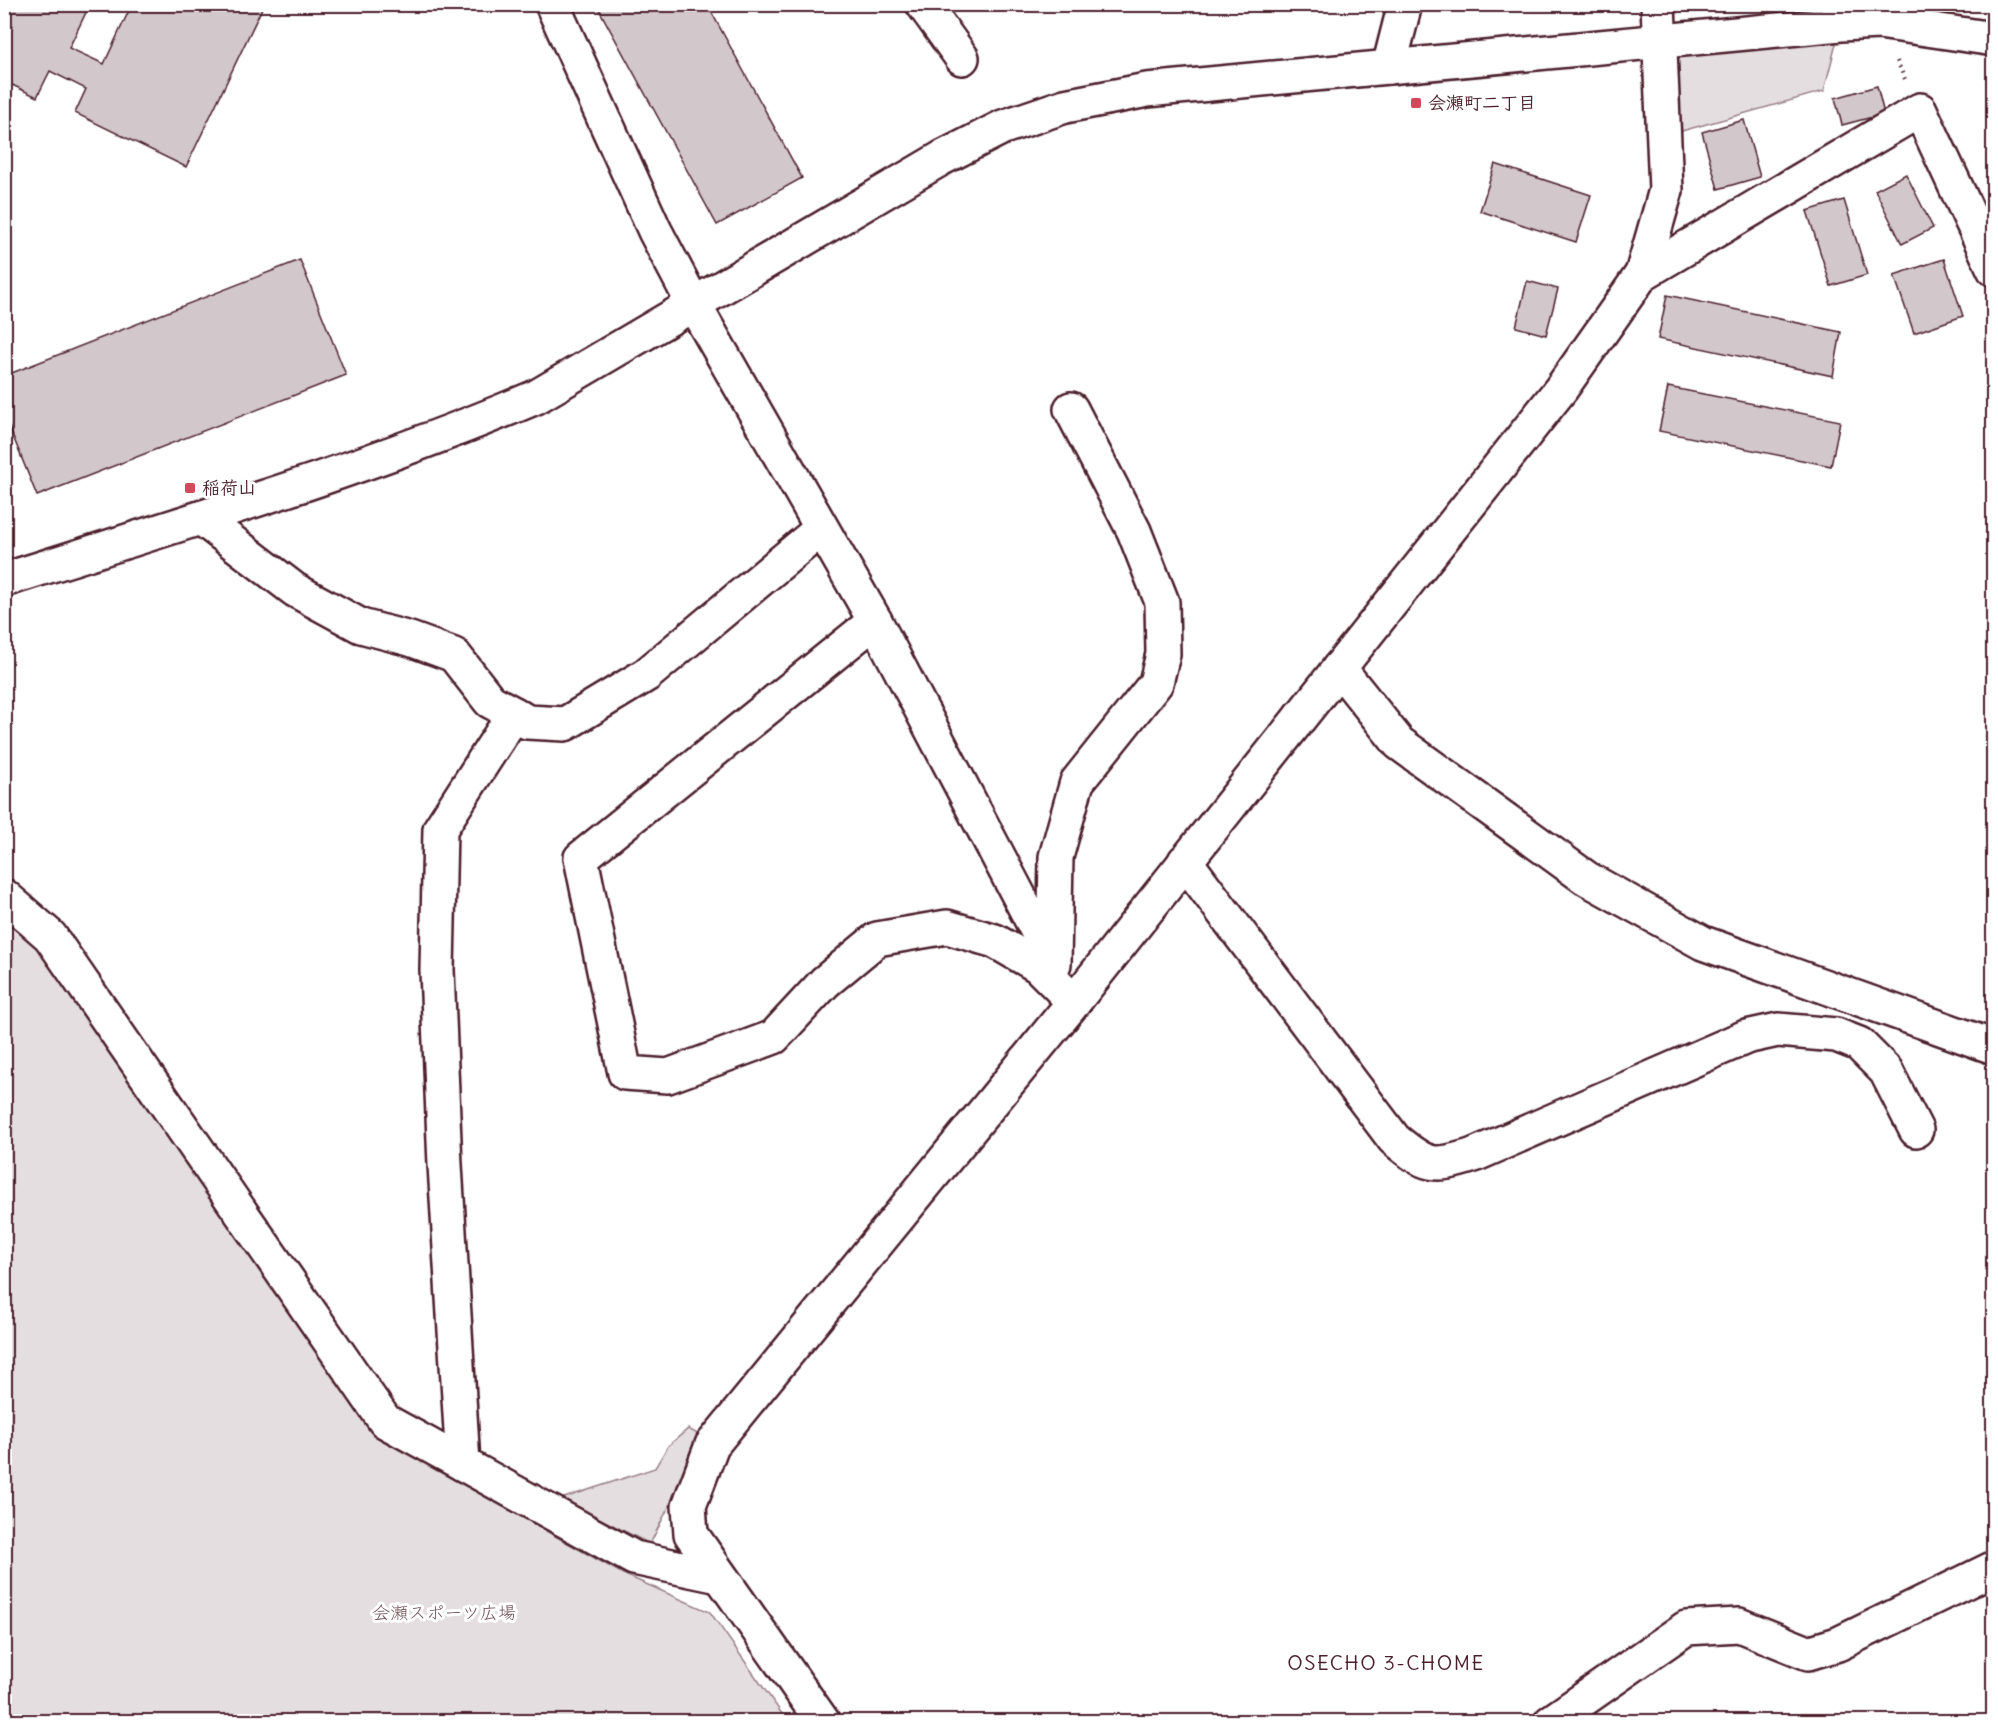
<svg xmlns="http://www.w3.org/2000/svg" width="1998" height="1726" font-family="Delius,'Klee One',sans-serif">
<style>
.green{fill:#e5dee0;stroke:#987e86;stroke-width:1.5}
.building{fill:#d2c7cb;stroke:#4a1f2b;stroke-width:1.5}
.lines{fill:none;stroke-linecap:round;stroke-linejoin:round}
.minor-casing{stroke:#4a1f2b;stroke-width:38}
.path{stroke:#4a1f2b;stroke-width:4;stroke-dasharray:1.5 4.5;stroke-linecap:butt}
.minor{stroke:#fff;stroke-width:33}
.poi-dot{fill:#d1495b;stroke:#fff;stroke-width:2}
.labels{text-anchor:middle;stroke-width:6;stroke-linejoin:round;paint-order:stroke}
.poi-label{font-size:18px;font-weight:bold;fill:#4a1f2b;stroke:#fff;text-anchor:start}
.park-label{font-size:18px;fill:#714f58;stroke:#fff}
.neighbourhood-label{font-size:20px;letter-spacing:1.5px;fill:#4a1f2b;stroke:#fff}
</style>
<rect width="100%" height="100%" fill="#fff"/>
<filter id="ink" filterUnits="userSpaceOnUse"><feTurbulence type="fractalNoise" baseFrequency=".0167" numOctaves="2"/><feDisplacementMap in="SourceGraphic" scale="12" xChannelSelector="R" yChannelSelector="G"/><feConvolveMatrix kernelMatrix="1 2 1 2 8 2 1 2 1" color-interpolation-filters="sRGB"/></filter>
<g filter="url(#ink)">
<g class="green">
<path d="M1841 24 1824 91 1664 136 1661 43Z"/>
<path d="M4 916 42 948 373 1434 623 1574 710 1612 787 1721H5Z"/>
<path d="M688 1429 704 1437 650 1544 561 1499 655 1468 668 1446Z"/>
</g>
<g class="building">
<path d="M4 4H90L69 48 104 64 132 4H264L186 167 75 113 86 89 50 71 37 97 4 81Z"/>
<path d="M596 4H707L802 178 717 225Z"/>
<path d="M1877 86 1884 114 1842 125 1835 98Z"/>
<path d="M1744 120 1760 177 1718 189 1702 132Z"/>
<path d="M1495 164 1591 195 1576 242 1480 211Z"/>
<path d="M1906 174 1933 228 1902 244 1875 190Z"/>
<path d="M1844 200 1867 275 1831 286 1807 211Z"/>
<path d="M1944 259 1963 316 1914 333 1894 275Z"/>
<path d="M300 260 346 375 37 496 4 414V376Z"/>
<path d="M1527 281 1558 289 1546 335 1516 327Z"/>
<path d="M1667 295 1841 332 1833 376 1658 339Z"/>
<path d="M1668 387 1840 421 1831 466 1659 431Z"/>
</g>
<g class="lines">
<defs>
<g id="minor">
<path d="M552 4 655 231 694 305 875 621 581 858 625 1073 668 1076 774 1037 825 982 877 939 947 927 995 941 1038 966 1074 1002"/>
<path d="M923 4 962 58"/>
<path d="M1389 67 1405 4"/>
<path d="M1642 274 1920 110 1994 269"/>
<path d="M201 518 295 590 361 626 410 639 454 655 490 701 514 714 527 722 565 724 646 675 821 529"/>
<path d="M4 580C183 523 364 470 536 397L942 158 1003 127 1065 106 1147 90 1841 24 1879 22 1994 39"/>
<path d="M875 621 1052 959"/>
<path d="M1339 668 1399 743 1586 878 1703 943 1994 1047"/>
<path d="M1185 861 1394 1139C1427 1167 1434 1168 1474 1155L1746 1037 1778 1030 1836 1035 1859 1044 1886 1071 1916 1130"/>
<path d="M4 896 50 936 385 1421 634 1558 719 1576"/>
<path d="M1054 964 1056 857 1077 782 1156 683 1163 654 1162 602 1134 531 1071 409"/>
<path d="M463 1464 445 1165 437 970 440 829 514 714"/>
<path d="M823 1722 691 1534 689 1506 712 1445 1074 1002 1561 389 1642 274 1666 190 1658 4"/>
<path d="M1551 1722 1686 1628 1739 1625 1808 1653 1838 1644 1994 1568"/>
</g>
</defs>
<use href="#minor" class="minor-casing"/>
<path class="path" d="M1897 61 1905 79"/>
<use href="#minor" class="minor"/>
</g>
</g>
<g class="poi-dot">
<rect x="1410" y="97" width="12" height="12" rx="3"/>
<rect x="184" y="482" width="12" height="12" rx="3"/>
</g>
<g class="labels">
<g class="poi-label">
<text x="1428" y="109">会瀬町二丁目</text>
<text x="202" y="494">稲荷山</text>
</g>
<g class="park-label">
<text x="444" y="1619">会瀬スポーツ広場</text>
</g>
<g class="neighbourhood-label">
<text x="1386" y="1670">OSECHO 3-CHOME</text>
</g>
</g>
<rect width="1998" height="1726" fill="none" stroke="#fff" stroke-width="24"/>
<rect x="12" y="12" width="1974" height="1702" fill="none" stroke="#4a1f2b" stroke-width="2" filter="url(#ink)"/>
</svg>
